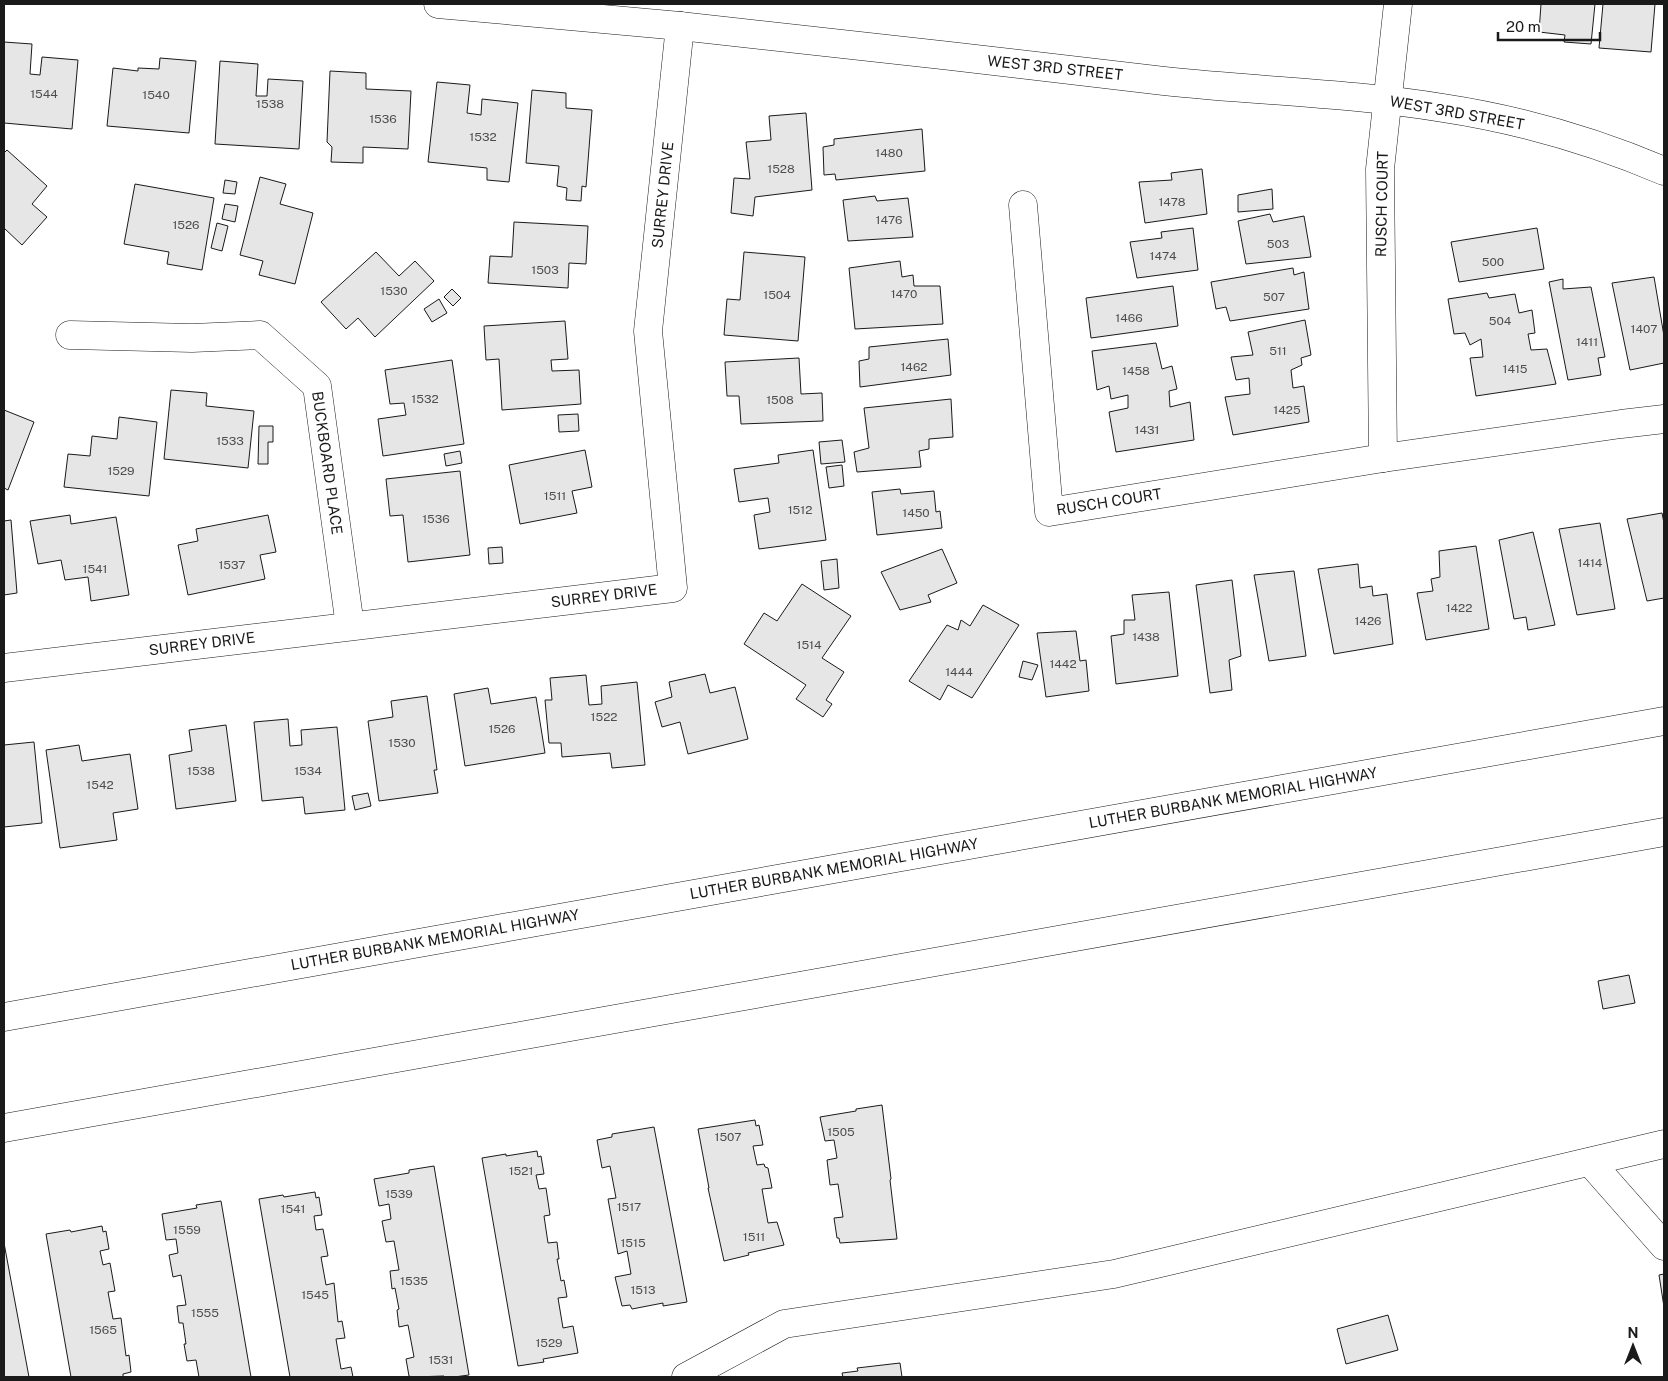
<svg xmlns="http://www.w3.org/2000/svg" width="1668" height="1381" font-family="'Public Sans',sans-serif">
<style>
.building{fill:#e6e6e6;stroke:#1a1a1a}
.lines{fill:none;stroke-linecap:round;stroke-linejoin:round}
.minor-casing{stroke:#1a1a1a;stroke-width:29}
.major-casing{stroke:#1a1a1a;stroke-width:29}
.highway-casing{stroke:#1a1a1a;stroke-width:29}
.minor{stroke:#fff;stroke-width:28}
.major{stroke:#fff;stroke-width:28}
.highway{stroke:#fff;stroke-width:28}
.labels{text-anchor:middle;stroke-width:4;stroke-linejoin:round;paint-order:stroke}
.number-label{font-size:12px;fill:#4d4d4d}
.street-label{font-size:15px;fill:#1a1a1a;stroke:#fff}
</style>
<rect width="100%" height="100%" fill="#fff"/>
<g class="building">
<path d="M1541 4H1595L1591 44 1564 42 1565 35 1539 32Z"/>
<path d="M1603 4H1655L1651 52 1599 48Z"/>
<path d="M4 42 32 44 30 74 40 75 42 57 78 60 72 129 4 123Z"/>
<path d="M160 58 196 61 189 133 107 126 113 68 138 71V68L159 69Z"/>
<path d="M220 61 258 64 256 96H267L268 79 303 81 299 149 215 144Z"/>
<path d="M330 71 366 73V89L411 91 408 149 363 147V163L331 162 332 147 327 142Z"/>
<path d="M437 82 470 85 467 113 481 115 482 99 518 103 509 182 487 180V168L428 162Z"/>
<path d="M532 90 566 93V108L592 110 586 187 582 186 581 201 566 200 567 188 557 186 559 166 526 163Z"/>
<path d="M806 113 812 190 755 197 753 216 731 213 734 178 750 179 746 142 771 140 769 116Z"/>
<path d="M922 129 925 171 836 180 835 174 824 175 823 147 834 145V139Z"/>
<path d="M7 150 47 186 32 204 47 217 22 245 4 228V153Z"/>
<path d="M1202 169 1207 214 1145 223 1139 182 1172 180 1171 173Z"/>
<path d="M260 177 286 184 280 204 313 213 295 284 259 275 263 261 240 255Z"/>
<path d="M225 180 237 182 235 194 223 193Z"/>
<path d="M135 184 214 198 202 270 167 264 169 252 124 244Z"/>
<path d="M1272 189 1273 209 1238 212V195Z"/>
<path d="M875 196 877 201 908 198 913 237 848 241 843 200Z"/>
<path d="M225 204 238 206 235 222 222 219Z"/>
<path d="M1270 214 1273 222 1304 216 1311 257 1246 264 1238 221Z"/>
<path d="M514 222 588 226 586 264 569 263 568 288 488 283 490 256 512 257Z"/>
<path d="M217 223 228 226 222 251 211 248Z"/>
<path d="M1193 228 1198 270 1137 278 1130 242 1162 238 1161 232Z"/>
<path d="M1537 228 1544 269 1459 282 1451 242Z"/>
<path d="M376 252 399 276 415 261 434 281 375 337 358 318 346 329 321 302Z"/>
<path d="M744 252 805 257 798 341 724 335 727 299 740 300Z"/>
<path d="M900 261 902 277 913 275 914 286H940L943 324 855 329 849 268Z"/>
<path d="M1293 268 1294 275 1304 272 1309 309 1230 321 1226 307 1216 309 1211 282Z"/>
<path d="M1654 277 1664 336V363L1630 370 1612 283Z"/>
<path d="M1563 279V289L1591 287 1605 357 1598 358 1601 375 1568 380 1549 282Z"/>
<path d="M1173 286 1178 326 1091 338 1086 298Z"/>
<path d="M452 289 461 298 453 306 444 297Z"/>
<path d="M1487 293 1489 298 1515 294 1519 313 1532 310 1535 333 1528 334 1531 350 1547 349 1556 384 1476 396 1470 358 1483 357 1481 339 1470 345 1465 333 1454 334 1448 299Z"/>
<path d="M439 299 447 313 432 322 424 309Z"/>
<path d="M1305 320 1311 355 1301 358 1302 365 1291 370 1293 388 1304 386 1309 422 1233 435 1225 397 1250 394 1249 378 1236 380 1231 357 1253 355 1248 332Z"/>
<path d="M565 321 568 359 551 360 552 371 579 370 581 404 502 410 499 359 486 360 484 326Z"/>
<path d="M948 339 951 375 860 387 859 361 869 359V347Z"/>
<path d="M1156 343 1162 369 1172 366 1177 389 1169 391 1170 407 1190 402 1194 440 1116 452 1109 412 1128 408V395L1111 399 1109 386 1097 390 1092 351Z"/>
<path d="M799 358 801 394 822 393 823 421 741 424 739 396H727L725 362Z"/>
<path d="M452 360 464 444 383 456 378 419 406 415 404 403 390 404 385 370Z"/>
<path d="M171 390 207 393 206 406 254 411 248 468 164 459Z"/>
<path d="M951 399 953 437 929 439V449L919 451 921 467 857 472 854 452 869 448 864 408Z"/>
<path d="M4 410 34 422 8 490 4 488Z"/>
<path d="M578 414 579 431 559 432 558 415Z"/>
<path d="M119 417 157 422 149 496 64 487 68 454 90 456 92 436 117 439Z"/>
<path d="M259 426H273V442H268V464H258Z"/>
<path d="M842 440 845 462 821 464 819 442Z"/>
<path d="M585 450 592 487 572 491 577 513 520 524 509 465Z"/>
<path d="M813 450 826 540 759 549 754 515 770 512 768 498 739 502 734 469 779 463 778 455Z"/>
<path d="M460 451 462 463 446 466 444 454Z"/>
<path d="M842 465 844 486 829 488 826 467Z"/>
<path d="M460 471 470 555 408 562 403 515 390 516 386 479Z"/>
<path d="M900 489 901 494 934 491 936 512 940 511 942 528 877 535 872 492Z"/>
<path d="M1662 513 1664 523V598L1647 601 1627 519Z"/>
<path d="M70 515 71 524 116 517 129 595 91 601 88 577 65 580 61 560 38 564 30 521Z"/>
<path d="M268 515 276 552 260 555 265 579 188 595 178 545 198 541 196 529Z"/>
<path d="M11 520 17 593 4 595V521Z"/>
<path d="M1600 523 1615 609 1577 615 1559 529Z"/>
<path d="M1533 532 1555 625 1528 630 1526 617 1514 619 1499 540Z"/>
<path d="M1476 546 1489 629 1426 640 1417 593 1433 591 1431 579 1440 577 1439 551Z"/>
<path d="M502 547 503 563 489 564 488 548Z"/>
<path d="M942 549 957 583 928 595 931 602 900 610 881 572Z"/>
<path d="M837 559 839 588 824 590 821 561Z"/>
<path d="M1358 564 1360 588 1372 586 1373 596 1387 594 1393 644 1334 654 1318 569Z"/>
<path d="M1294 571 1306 656 1269 661 1254 575Z"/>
<path d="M1232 580 1241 656 1229 660 1232 690 1210 693 1196 585Z"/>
<path d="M802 584 851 616 822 658 844 672 826 700 832 704 823 717 796 699 806 685 744 644 764 613 777 621Z"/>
<path d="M1169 592 1178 676 1116 684 1111 636 1124 634V620H1135L1132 595Z"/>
<path d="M983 605 1019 625 972 698 948 685 940 700 909 681 947 625 958 630 961 620 970 626Z"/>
<path d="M1076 631 1080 661 1086 660 1089 691 1046 697 1037 633Z"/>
<path d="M1023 661 1038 665 1032 680 1019 677Z"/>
<path d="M705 674 710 693 735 687 748 739 688 754 680 722 662 727 655 702 672 697 669 682Z"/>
<path d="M586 675 589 705 602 704 601 686 637 682 645 765 612 768 610 753 562 757 561 743H549L545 700H552L550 678Z"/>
<path d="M488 688 491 704 536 697 545 753 465 766 454 694Z"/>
<path d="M427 696 437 770H434L438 793 379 801 368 721 393 717 391 701Z"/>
<path d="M288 719 290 746 302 745 301 730 337 727 345 810 305 814 303 797 262 801 254 722Z"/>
<path d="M226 725 236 801 176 809 169 755 192 751 189 730Z"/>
<path d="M34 742 42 823 4 827V745Z"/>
<path d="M79 745 82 761 130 754 138 809 113 813 117 840 60 848 46 750Z"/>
<path d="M368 793 371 806 355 810 352 796Z"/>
<path d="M1629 975 1635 1003 1603 1009 1598 981Z"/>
<path d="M882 1105 891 1179 890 1180 897 1239 840 1243 839 1238H837L834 1218 843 1217 838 1184 830 1185 827 1160 837 1158 834 1140 825 1141 820 1117 856 1111V1109Z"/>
<path d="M755 1120 756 1126 759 1125 763 1145 753 1146 757 1165 764 1164 765 1167 768 1168 772 1188 762 1189 768 1223 777 1222 784 1245 748 1253 749 1255 724 1261 708 1188H709L698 1129Z"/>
<path d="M654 1127 687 1302 663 1306V1303L632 1309 630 1305 622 1306 615 1277 631 1274 627 1251 618 1254 608 1199 616 1198 610 1166 602 1168 597 1140 612 1137V1134Z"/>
<path d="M537 1151 538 1157 541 1156 544 1174 536 1175 539 1189 546 1188 550 1215 544 1216 548 1243 557 1242 559 1259H557L561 1281 564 1280 567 1297 558 1298 563 1328 573 1326 578 1353 543 1359 544 1362 518 1366 482 1158 506 1154V1156Z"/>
<path d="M434 1166 469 1375 454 1377H445L444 1376 412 1377 409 1376 406 1359 414 1357 408 1325 399 1327 397 1310 399 1309 395 1288 392 1289 390 1271 399 1270 394 1241 386 1242 382 1221 391 1219 389 1204 379 1206 374 1179 409 1173V1170Z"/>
<path d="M315 1192 316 1198 319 1197 322 1215 314 1216 316 1230 323 1229 328 1256 321 1257 326 1285 334 1283 338 1322 342 1321 345 1338 336 1339 341 1369 351 1367 353 1377H290L259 1199 283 1195 284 1197Z"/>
<path d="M221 1201 251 1377H199L196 1360 187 1361 184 1344H186L183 1323H179L177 1306 186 1305 181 1275 173 1277 169 1255 178 1253 176 1239 166 1240 162 1214 197 1208 196 1205Z"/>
<path d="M102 1226 103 1232 106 1231 109 1249 100 1251 103 1265 110 1263 115 1291 108 1292 113 1319 121 1318 126 1356 129 1355 131 1372 123 1374V1377H71L46 1234 70 1230 71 1232Z"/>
<path d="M4 1243 29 1377H4Z"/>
<path d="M1664 1274V1307L1659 1275Z"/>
<path d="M1388 1315 1398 1350 1346 1364 1337 1329Z"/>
<path d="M900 1363 902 1377H843L842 1373 858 1371 857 1368Z"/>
</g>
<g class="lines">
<defs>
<g id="minor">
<path d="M1023 205 1049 512 1383 458 1621 424 1664 419"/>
<path d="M70 335 192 338 260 335 317 386 350 626"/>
<path d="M1383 458 1380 169 1398 4"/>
<path d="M4 668 673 588 648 331 680 26"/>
<path d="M1590 1162 1664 1246"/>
<path d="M686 1377 784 1324 1114 1274 1664 1144"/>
</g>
<path id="major" d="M438 4C519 11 600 18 680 26 841 43 1003 62 1164 81 1257 91 1351 93 1443 108 1522 120 1591 140 1664 171"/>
<g id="highway">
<path d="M4 1017 1664 721"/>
<path d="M4 1128 1664 832"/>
</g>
</defs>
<use href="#minor" class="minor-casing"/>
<use href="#major" class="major-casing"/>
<use href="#highway" class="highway-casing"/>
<use href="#minor" class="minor"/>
<use href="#major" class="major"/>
<use href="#highway" class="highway"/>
</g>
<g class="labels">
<g class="number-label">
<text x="44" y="98">1544</text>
<text x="156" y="99">1540</text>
<text x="270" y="108">1538</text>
<text x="383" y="123">1536</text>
<text x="483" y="141">1532</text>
<text x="889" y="157">1480</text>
<text x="781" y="173">1528</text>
<text x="1172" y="206">1478</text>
<text x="889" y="224">1476</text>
<text x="186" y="229">1526</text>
<text x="1278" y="248">503</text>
<text x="1163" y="260">1474</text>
<text x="1493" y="266">500</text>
<text x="545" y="274">1503</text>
<text x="394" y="295">1530</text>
<text x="904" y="298">1470</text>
<text x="777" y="299">1504</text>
<text x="1274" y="301">507</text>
<text x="1129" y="322">1466</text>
<text x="1500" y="325">504</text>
<text x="1644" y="333">1407</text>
<text x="1587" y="346">1411</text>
<text x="1278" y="355">511</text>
<text x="914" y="371">1462</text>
<text x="1515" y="373">1415</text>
<text x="1136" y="375">1458</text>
<text x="425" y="403">1532</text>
<text x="780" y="404">1508</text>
<text x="1287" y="414">1425</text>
<text x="1147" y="434">1431</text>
<text x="230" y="445">1533</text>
<text x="121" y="475">1529</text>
<text x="555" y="500">1511</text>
<text x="800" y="514">1512</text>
<text x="916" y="517">1450</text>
<text x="436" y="523">1536</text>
<text x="1590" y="567">1414</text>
<text x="232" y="569">1537</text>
<text x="95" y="573">1541</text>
<text x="1459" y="612">1422</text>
<text x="1368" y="625">1426</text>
<text x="1146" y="641">1438</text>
<text x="809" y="649">1514</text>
<text x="1063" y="668">1442</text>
<text x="959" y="676">1444</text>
<text x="604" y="721">1522</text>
<text x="502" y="733">1526</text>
<text x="402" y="747">1530</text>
<text x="201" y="775">1538</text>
<text x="308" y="775">1534</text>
<text x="100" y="789">1542</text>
<text x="841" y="1136">1505</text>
<text x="728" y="1141">1507</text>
<text x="521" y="1175">1521</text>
<text x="399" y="1198">1539</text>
<text x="629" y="1211">1517</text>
<text x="293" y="1213">1541</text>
<text x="187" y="1234">1559</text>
<text x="754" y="1241">1511</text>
<text x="633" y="1247">1515</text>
<text x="414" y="1285">1535</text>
<text x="643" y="1294">1513</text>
<text x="315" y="1299">1545</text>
<text x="205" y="1317">1555</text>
<text x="103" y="1334">1565</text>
<text x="549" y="1347">1529</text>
<text x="441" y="1364">1531</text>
</g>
<g class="street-label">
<text transform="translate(1055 68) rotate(6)" y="5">WEST 3RD STREET</text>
<text transform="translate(1457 113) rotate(10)" y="5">WEST 3RD STREET</text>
<text transform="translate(663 195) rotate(-84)" y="5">SURREY DRIVE</text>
<text transform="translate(1382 204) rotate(-89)" y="5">RUSCH COURT</text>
<text transform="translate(327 463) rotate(82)" y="5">BUCKBOARD PLACE</text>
<text transform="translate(1109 502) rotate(-9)" y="5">RUSCH COURT</text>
<text transform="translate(604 596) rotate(-7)" y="5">SURREY DRIVE</text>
<text transform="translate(202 644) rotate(-7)" y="5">SURREY DRIVE</text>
<text transform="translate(1233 798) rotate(-10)" y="5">LUTHER BURBANK MEMORIAL HIGHWAY</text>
<text transform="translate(834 869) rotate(-10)" y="5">LUTHER BURBANK MEMORIAL HIGHWAY</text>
<text transform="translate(435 940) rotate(-10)" y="5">LUTHER BURBANK MEMORIAL HIGHWAY</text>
</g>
</g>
<rect width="1668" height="1381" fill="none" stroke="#1a1a1a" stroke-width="10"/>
<g transform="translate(1633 1346)" stroke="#ffffff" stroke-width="4" paint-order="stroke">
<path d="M0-4L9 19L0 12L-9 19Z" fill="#1a1a1a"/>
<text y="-8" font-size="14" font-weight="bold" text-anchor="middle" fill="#1a1a1a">N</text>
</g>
<path d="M1498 32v8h102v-8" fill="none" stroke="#1a1a1a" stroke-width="2.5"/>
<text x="1506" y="32" font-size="15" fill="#1a1a1a" stroke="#ffffff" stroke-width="4" paint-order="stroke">20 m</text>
</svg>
